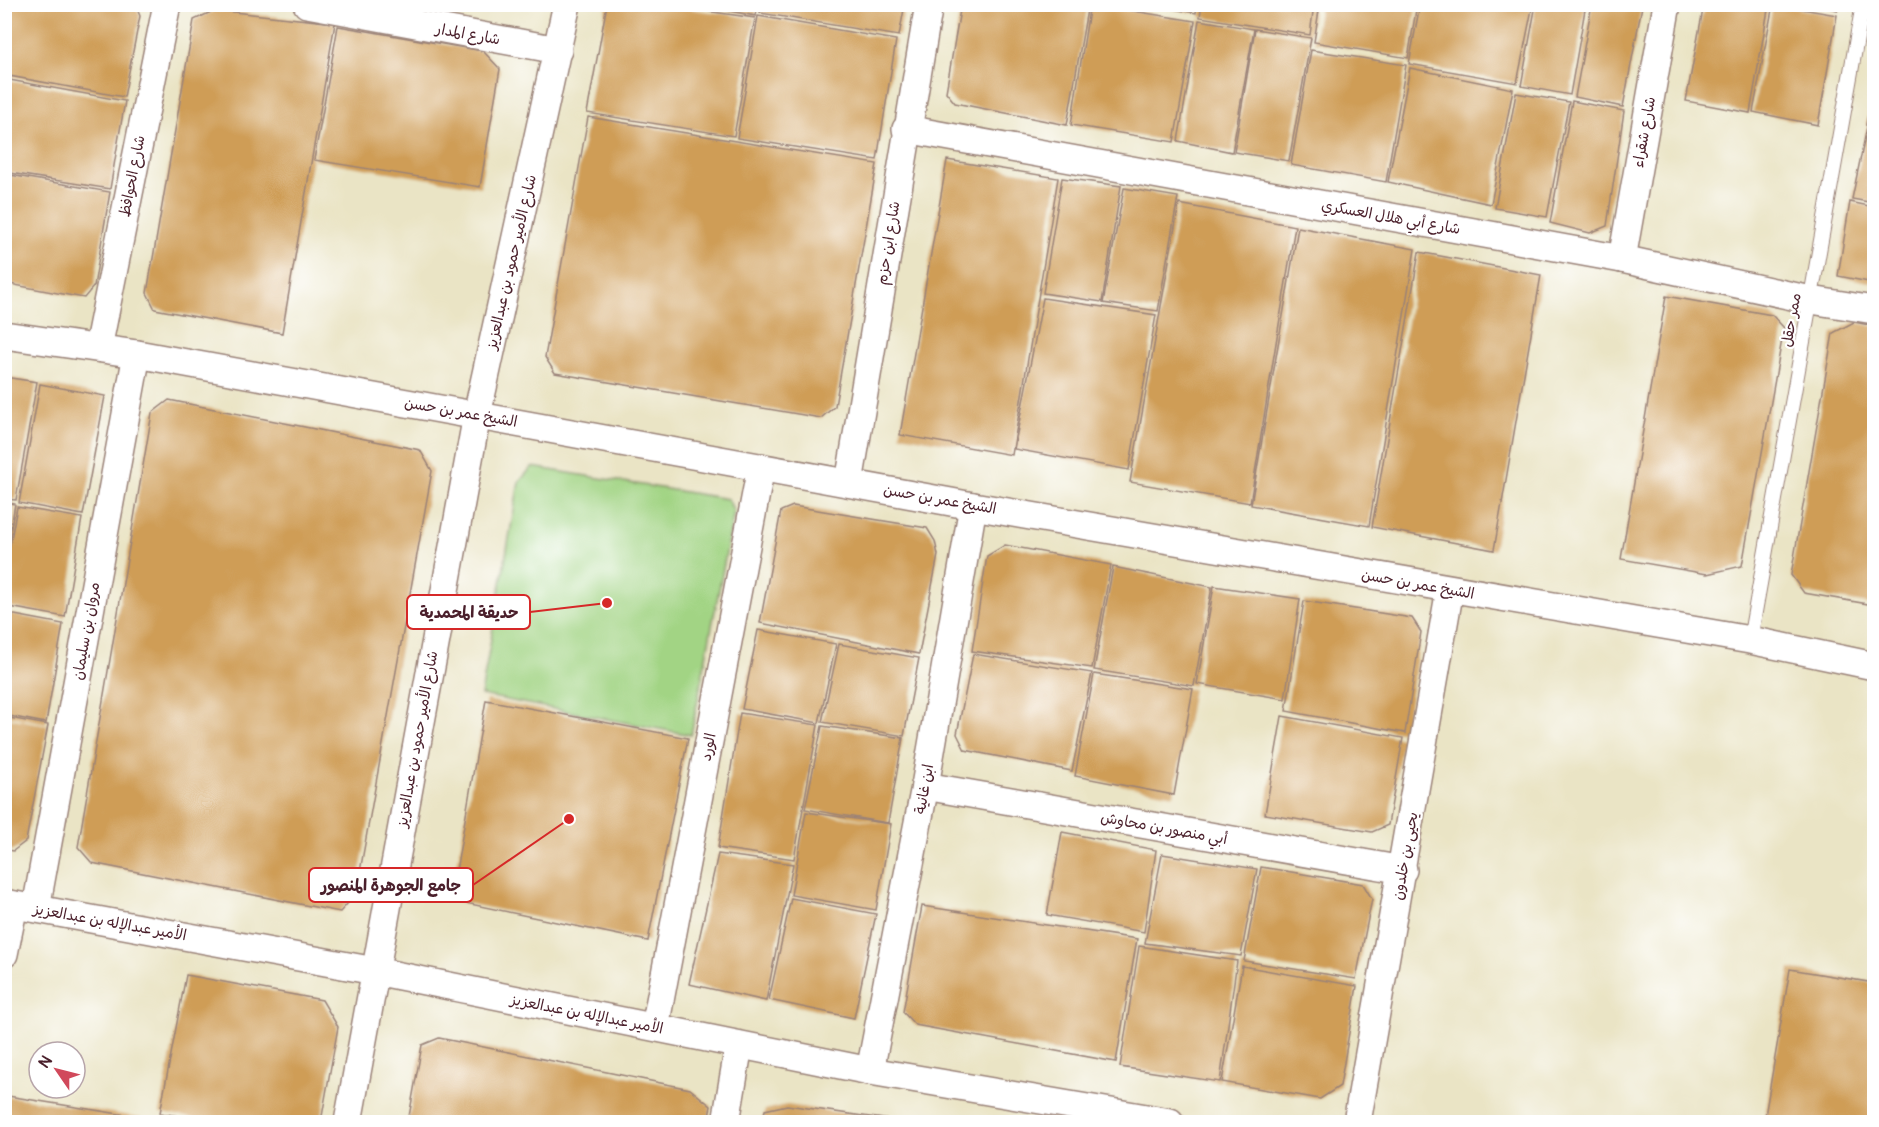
<svg xmlns="http://www.w3.org/2000/svg" width="1879" height="1127" font-family="Pangolin,'Playpen Sans Arabic',sans-serif">
<style>
.green{fill:#a2d484;stroke:#767a58;stroke-width:1.5}
.building{fill:#cf9d56}
.lines{fill:none;stroke-linecap:round;stroke-linejoin:round}
.service-casing{stroke:#9a8278;stroke-width:16}
.minor-casing{stroke:#9a8278;stroke-width:30}
.service{stroke:#fff;stroke-width:14}
.minor{stroke:#fff;stroke-width:27}
.labels{text-anchor:middle;stroke-width:4.5;stroke-linejoin:round;paint-order:stroke}
.street-label{font-size:15px;fill:#4a1f2b;stroke:#fff}
.leader{fill:none;stroke:#d62828;stroke-width:2}
.callout-dot{fill:#d62828;stroke:#fff;stroke-width:2}
.callout{fill:#fff;stroke:#d62828;stroke-width:2}
.callout-label{font-size:16px;text-anchor:middle;font-weight:bold;fill:#4a1f2b}
</style>
<rect width="100%" height="100%" fill="#fff"/>
<filter id="ink" filterUnits="userSpaceOnUse"><feTurbulence type="fractalNoise" baseFrequency=".0167" numOctaves="2"/><feDisplacementMap in="SourceGraphic" scale="12" xChannelSelector="R" yChannelSelector="G"/><feConvolveMatrix kernelMatrix="1 2 1 2 8 2 1 2 1" color-interpolation-filters="sRGB"/></filter>
<filter id="wash" filterUnits="userSpaceOnUse"><feTurbulence type="fractalNoise" baseFrequency=".008" numOctaves="4" result="noise"/><feDisplacementMap in="SourceGraphic" scale="24" xChannelSelector="R" yChannelSelector="G"/><feGaussianBlur stdDeviation="1.35" result="paint"/><feColorMatrix in="noise" values="0 0 0 0 0 0 0 0 0 0 0 0 0 0 0 0 0 1.4 0 .05"/><feComposite in="paint" operator="in"/></filter>
<g filter="url(#wash)">
<rect width="100%" height="100%" fill="#eae4c5"/>
<path class="green" d="M532 467 728 499 734 512 691 735 481 695 519 482Z"/>
<g id="blocks">
<g class="building">
<path d="M4 4H135L140 16 124 97 4 75Z"/>
<path d="M607 4H656L755 18 734 136 587 113Z"/>
<path d="M693 4H758L756 16Z"/>
<path d="M762 4H905L899 36 760 13Z"/>
<path d="M961 4H1088L1067 125 955 103 946 92Z"/>
<path d="M1090 4 1195 21 1174 142 1071 125Z"/>
<path d="M1143 4H1197L1196 13Z"/>
<path d="M1202 4H1314L1310 35 1200 17Z"/>
<path d="M1320 4H1417L1408 58 1314 42Z"/>
<path d="M1420 4H1533L1517 83 1409 64Z"/>
<path d="M1536 4H1586L1570 95 1521 86Z"/>
<path d="M1592 4 1642 6 1623 107 1575 97Z"/>
<path d="M1704 4H1769L1750 113 1686 101Z"/>
<path d="M1773 4 1837 15 1818 125 1753 112Z"/>
<path d="M1811 4H1839L1838 10Z"/>
<path d="M215 10 335 23 282 333 155 309 147 293 194 20Z"/>
<path d="M758 16 896 40 877 160 737 138Z"/>
<path d="M1199 20 1254 29 1232 152 1178 141Z"/>
<path d="M338 26 483 51 500 69 480 187 314 160Z"/>
<path d="M1255 29 1311 38 1289 161 1234 152Z"/>
<path d="M1311 50 1406 65 1386 182 1291 165Z"/>
<path d="M1410 68 1513 89 1491 204 1388 182Z"/>
<path d="M4 79 125 101 110 189 4 172Z"/>
<path d="M1873 87H1874V126L1866 125Z"/>
<path d="M1516 93 1569 102 1547 217 1495 208Z"/>
<path d="M1572 101 1624 111 1607 226 1590 233 1550 223Z"/>
<path d="M588 117 877 164 835 406 821 418 555 373 545 357Z"/>
<path d="M1867 127 1874 128V203L1852 199Z"/>
<path d="M947 160 1058 178 1012 455 900 435Z"/>
<path d="M4 174 110 192 94 286 84 298 4 283Z"/>
<path d="M1062 178 1121 186 1102 302 1043 293Z"/>
<path d="M1124 188 1178 197 1158 311 1103 303Z"/>
<path d="M1850 202 1874 207V283L1838 276Z"/>
<path d="M1179 204 1295 226 1250 503 1130 482Z"/>
<path d="M1298 227 1415 249 1369 526 1251 505Z"/>
<path d="M1419 252 1541 275 1494 550 1372 527Z"/>
<path d="M1666 296 1772 315 1784 328 1742 566 1707 574 1621 559Z"/>
<path d="M1043 298 1156 315 1129 470 1014 449Z"/>
<path d="M1854 322 1874 326V605L1804 593 1791 575 1833 333Z"/>
<path d="M4 377 37 382 16 500 4 499Z"/>
<path d="M40 384 105 396 83 515 19 503Z"/>
<path d="M169 400 420 450 432 471 356 894 340 912 92 863 78 847 152 413Z"/>
<path d="M4 502 15 504 6 557H4Z"/>
<path d="M793 506 927 528 935 541 938 555 919 654 760 623 781 511Z"/>
<path d="M17 507 82 518 65 617 4 606V577Z"/>
<path d="M1005 545 1111 565 1092 668 972 651 987 556Z"/>
<path d="M1113 567 1212 587 1194 686 1094 670Z"/>
<path d="M1214 586 1300 599 1285 699 1197 684Z"/>
<path d="M1304 601 1412 618 1421 632 1405 733 1286 711Z"/>
<path d="M4 613 63 624 46 723 4 715Z"/>
<path d="M758 630 836 644 819 723 742 709Z"/>
<path d="M839 644 919 658 904 736 822 722Z"/>
<path d="M973 654 1092 673 1072 771 965 750 957 734Z"/>
<path d="M1094 674 1193 689 1174 795 1075 776Z"/>
<path d="M486 700 688 738 648 941 451 900Z"/>
<path d="M740 713 818 725 794 859 718 848Z"/>
<path d="M1282 716 1403 738 1388 825 1372 832 1265 814Z"/>
<path d="M4 717 48 725 26 841 13 851 4 849Z"/>
<path d="M822 726 903 738 888 823 805 809Z"/>
<path d="M806 812 891 824 876 910 791 895Z"/>
<path d="M1062 832 1156 850 1144 932 1047 915Z"/>
<path d="M718 854 793 864 766 1001 689 984Z"/>
<path d="M1162 854 1257 869 1241 956 1145 943Z"/>
<path d="M1261 867 1363 884 1372 899 1356 979 1244 961Z"/>
<path d="M791 898 876 914 854 1018 769 1000Z"/>
<path d="M922 906 1137 939 1116 1062 915 1025 903 1012Z"/>
<path d="M1139 946 1237 961 1220 1082 1120 1067Z"/>
<path d="M1242 966 1357 986 1340 1086 1320 1099 1222 1082Z"/>
<path d="M1790 969 1874 983V1122H1764Z"/>
<path d="M186 975 322 1000 338 1027 321 1122H218L160 1113Z"/>
<path d="M439 1038 690 1089 711 1106 708 1122H408L422 1045Z"/>
<path d="M8 1096 162 1121V1122H4Z"/>
<path d="M787 1105 897 1121V1122H762L765 1110Z"/>
</g>
</g>
</g>
<g filter="url(#ink)">
<use href="#blocks" fill-opacity="0" stroke="#9a8278" stroke-width="1.5"/>
<g class="lines">
<defs>
<path id="service" d="M1750 640 1863 4"/>
<g id="minor">
<path d="M307 4 558 50"/>
<path d="M906 129 1622 259 1811 300 1874 310"/>
<path d="M1622 259 1667 4"/>
<path d="M4 335 137 354 973 506 1750 640 1874 666"/>
<path d="M98 348 167 4"/>
<path d="M849 483 929 4"/>
<path d="M925 786 1403 870"/>
<path d="M4 903 375 971 870 1071 1170 1122"/>
<path d="M36 908 137 354"/>
<path d="M4 954 14 905"/>
<path d="M655 1027 761 467"/>
<path d="M870 1071 925 786 973 506"/>
<path d="M348 1122 477 415 567 4"/>
<path d="M726 1122 739 1045"/>
<path d="M1357 1122 1450 589"/>
</g>
</defs>
<use href="#service" class="service-casing"/>
<use href="#minor" class="minor-casing"/>
<use href="#service" class="service"/>
<use href="#minor" class="minor"/>
</g>
</g>
<g class="labels">
<g class="street-label">
<text transform="translate(468 34) rotate(10)" y="5">شارع المدار</text>
<text transform="translate(1644 132) rotate(-80)" y="5">شارع شقراء</text>
<text transform="translate(132 176) rotate(-79)" y="5">شارع الحوافظ</text>
<text transform="translate(1391 217) rotate(10)" y="5">شارع أبي هلال العسكري</text>
<text transform="translate(888 243) rotate(-81)" y="5">شارع ابن حزم</text>
<text transform="translate(511 262) rotate(-77)" y="5">شارع الأمير حمود بن عبدالعزيز</text>
<text transform="translate(1791 320) rotate(-80)" y="5">ممر حقل</text>
<text transform="translate(461 412) rotate(10)" y="5">الشيخ عمر بن حسن</text>
<text transform="translate(940 499) rotate(10)" y="5">الشيخ عمر بن حسن</text>
<text transform="translate(1418 584) rotate(10)" y="5">الشيخ عمر بن حسن</text>
<text transform="translate(86 631) rotate(-80)" y="5">مروان بن سليمان</text>
<text transform="translate(417 739) rotate(-80)" y="5">شارع الأمير حمود بن عبدالعزيز</text>
<text transform="translate(708 747) rotate(-79)" y="5">الورد</text>
<text transform="translate(924 789) rotate(-80)" y="5">ابن غانية</text>
<text transform="translate(1164 828) rotate(10)" y="5">أبي منصور بن محاوش</text>
<text transform="translate(1405 856) rotate(-80)" y="5">يحيى بن خلدون</text>
<text transform="translate(110 922) rotate(10)" y="5">الأمير عبدالإله بن عبدالعزيز</text>
<text transform="translate(587 1014) rotate(11)" y="5">الأمير عبدالإله بن عبدالعزيز</text>
</g>
</g>
<path class="leader" d="M607 603L530 612M569 819L473 885"/>
<g class="callout-dot">
<circle cx="607" cy="603" r="6"/>
<circle cx="569" cy="819" r="6"/>
</g>
<g class="callout">
<rect x="407" y="595" width="123" height="34" rx="6"/>
<rect x="309" y="868" width="164" height="34" rx="6"/>
</g>
<g class="callout-label">
<text x="469" y="618">حديقة المحمدية</text>
<text x="391" y="891">جامع الجوهرة المنصور</text>
</g>
<rect width="1879" height="1127" fill="none" stroke="#fff" stroke-width="24"/>
<g transform="translate(57 1070) rotate(305)"><circle r="28" fill="#ffffff" stroke="#b7a5aa" stroke-width="1.5"/>
<path d="M0-4.5L10 22L0 15L-10 22Z" fill="#d1495b"/>
<text y="-9" font-size="16" font-weight="bold" text-anchor="middle" fill="#4a1f2b">N</text>
</g>
</svg>
